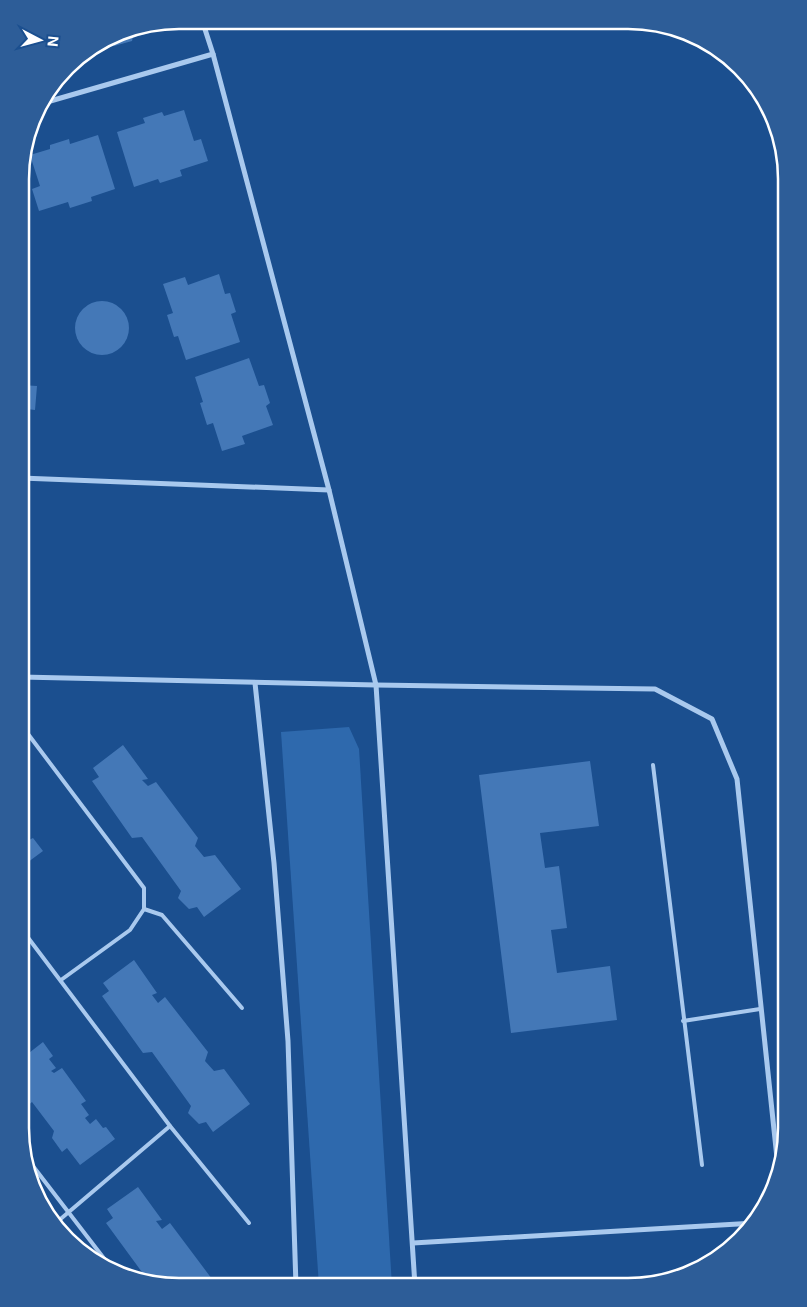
<svg xmlns="http://www.w3.org/2000/svg" width="807" height="1307" font-family="Inter,sans-serif">
<style>
.green{fill:#2e69ad}
.building{fill:#4478b7}
.lines{fill:none;stroke-linecap:round;stroke-linejoin:round}
.service{stroke:#a9c9ee;stroke-width:4}
.minor{stroke:#a9c9ee;stroke-width:5}
.rim{fill:none;stroke:#fff;stroke-width:2.5}
</style>
<rect width="100%" height="100%" fill="#1b4f8f"/>
<path class="green" d="M349 727 359 749 392 1286H319L281 732Z"/>
<g class="building">
<path d="M151 25 153 32 133 37 132 41 114 46 112 41 99 44 118 32Z"/>
<path d="M184 110 194 141 201 139 208 161 180 170 182 176 160 183 158 179 134 187 117 132 145 123 143 118 162 112 164 116Z"/>
<path d="M98 135 115 189 91 197 92 201 70 208 68 202 39 211 32 189 40 186 30 155 50 149V145L69 139 70 144Z"/>
<path d="M219 274 225 294 230 293 236 312 231 314 240 342 186 360 178 336 174 337 167 315 173 313 163 284 185 277 188 285Z"/>
<circle cx="102" cy="328" r="27"/>
<path d="M249 358 259 386 264 385 270 403 266 406 273 425 242 436 245 444 222 451 213 423 207 425 200 403 203 402 195 377Z"/>
<path d="M21 385 37 386 35 410 27 409 25 441H21Z"/>
<path d="M123 745 148 779 142 780 148 786 156 782 198 838 195 846 204 857 215 855 241 889 204 917 197 907 189 909 178 898 181 891 142 837 132 838 92 781 99 777 93 768Z"/>
<path d="M590 761 599 826 540 833 545 868 559 866 567 928 551 930 557 973 610 966 617 1020 511 1033 479 775Z"/>
<path d="M23 831 29 840 33 838 43 851 20 868V833Z"/>
<path d="M134 960 157 993 152 995 158 1003 165 997 208 1052 205 1061 214 1071 224 1069 250 1104 213 1132 206 1122 199 1124 188 1113 191 1106 152 1052 143 1053 102 996 109 991 103 983Z"/>
<path d="M43 1042 53 1056 49 1059 56 1068 51 1071 54 1073 62 1068 86 1101 81 1104 89 1115 85 1118 90 1124 96 1119 103 1128 106 1127 115 1139 80 1165 67 1148 62 1152 52 1138 54 1131 32 1102 27 1106 20 1097V1060Z"/>
<path d="M138 1187 162 1220 156 1221 162 1229 170 1223 212 1279 210 1286H162L156 1278 147 1279 106 1223 113 1218 107 1209Z"/>
</g>
<g class="lines">
<g class="service">
<path d="M28 734 144 888V909L130 930 61 980"/>
<path d="M653 765 702 1165"/>
<path d="M144 909 162 915 242 1008"/>
<path d="M20 927 170 1126 249 1223"/>
<path d="M683 1021 760 1009"/>
<path d="M26 1157 109 1265"/>
<path d="M57 1222 170 1126"/>
</g>
<g class="minor">
<path d="M202 20 213 54 329 490 376 685 415 1286"/>
<path d="M40 104 213 54"/>
<path d="M21 478 329 490"/>
<path d="M21 677 376 685 655 689 712 719 737 779 779 1177"/>
<path d="M255 683 274 863 288 1041 296 1286"/>
<path d="M413 1243 755 1223"/>
</g>
</g>
<path d="M0 0H807V1307H0ZM179 29H628A150 150 0 0 1 778 179V1128A150 150 0 0 1 628 1278H179A150 150 0 0 1 29 1128V179A150 150 0 0 1 179 29Z" fill="#2d5d98" fill-rule="evenodd"/>
<path class="rim" d="M179 29H628A150 150 0 0 1 778 179V1128A150 150 0 0 1 628 1278H179A150 150 0 0 1 29 1128V179A150 150 0 0 1 179 29Z"/>
<g transform="translate(40 40) rotate(96)" stroke="#1b4f8f" stroke-width="4" paint-order="stroke">
<path d="M0-4L9 19L0 12L-9 19Z" fill="#ffffff"/>
<text y="-8" font-size="14" font-weight="bold" text-anchor="middle" fill="#ffffff">N</text>
</g>
</svg>
